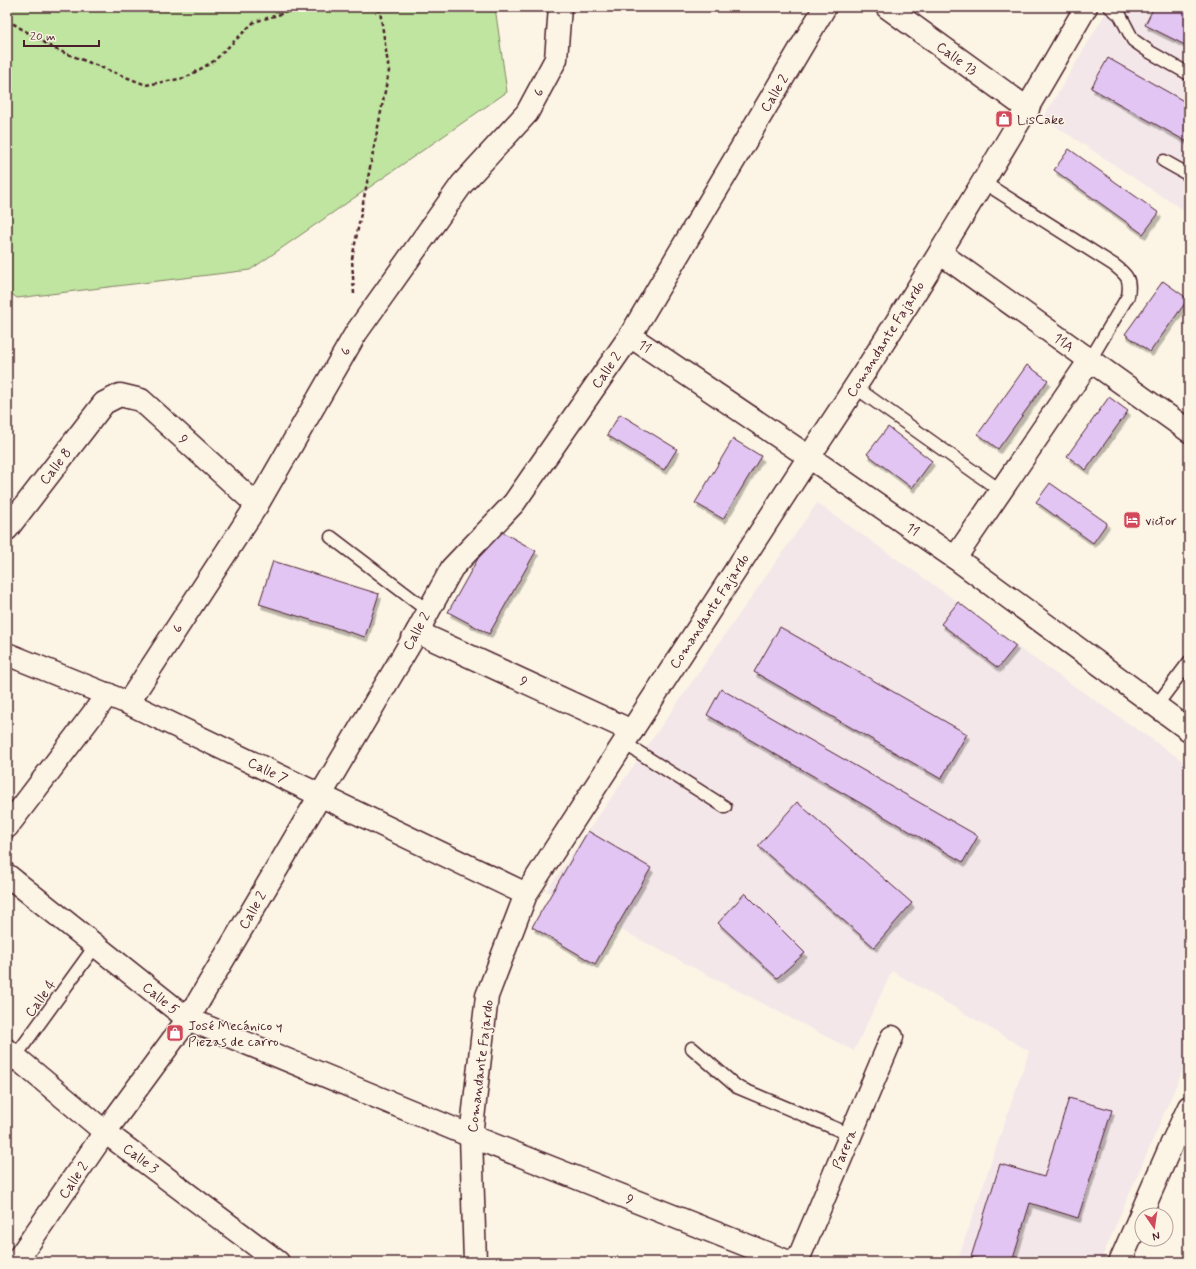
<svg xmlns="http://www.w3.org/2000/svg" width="1196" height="1269" font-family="Mynerve,sans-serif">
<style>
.built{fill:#f4e7e9}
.green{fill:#bfe5a0;stroke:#848266}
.building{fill:#e2c5f3;stroke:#4a1f2b;filter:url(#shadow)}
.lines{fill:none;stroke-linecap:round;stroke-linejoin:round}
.lane-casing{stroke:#4a1f2b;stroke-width:15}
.street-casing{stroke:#4a1f2b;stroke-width:25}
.secondary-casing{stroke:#4a1f2b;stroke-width:25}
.path{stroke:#4a1f2b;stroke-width:2.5;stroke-dasharray:4 3;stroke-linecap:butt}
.lane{stroke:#fcf5e5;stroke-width:12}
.street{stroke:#fcf5e5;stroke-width:22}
.secondary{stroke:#fcf5e5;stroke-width:22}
.labels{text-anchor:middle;stroke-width:3;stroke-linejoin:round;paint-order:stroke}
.street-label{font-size:14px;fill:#4a1f2b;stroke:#fcf5e5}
.poi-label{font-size:14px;fill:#4a1f2b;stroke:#fcf5e5;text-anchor:start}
</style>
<defs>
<filter id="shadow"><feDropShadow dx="2.5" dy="4.5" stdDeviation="0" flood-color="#0004"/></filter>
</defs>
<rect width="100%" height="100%" fill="#fcf5e5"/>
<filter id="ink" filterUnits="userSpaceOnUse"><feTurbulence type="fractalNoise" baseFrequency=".025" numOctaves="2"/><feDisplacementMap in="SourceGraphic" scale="8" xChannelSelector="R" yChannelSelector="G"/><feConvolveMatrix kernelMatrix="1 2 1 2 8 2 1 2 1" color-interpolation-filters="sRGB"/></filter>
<g filter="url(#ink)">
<g class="built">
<path d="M1109 7H1189V214L1043 118Z"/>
<path d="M817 503 958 602 1016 646 1189 765V1056L1100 1262H957L1029 1051 892 971 854 1051 546 891Z"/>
</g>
<path class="green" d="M7 7H495L507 92 250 270 17 298 7 291Z"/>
<g class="building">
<path d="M1154 7H1189V47L1145 25Z"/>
<path d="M1108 58 1189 104V143L1091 88Z"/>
<path d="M1069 149 1159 213 1143 234 1054 170Z"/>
<path d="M1163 281 1188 299 1150 352 1125 334Z"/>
<path d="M1027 365 1048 380 998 449 978 434Z"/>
<path d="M1109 397 1128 411 1086 470 1067 456Z"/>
<path d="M620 414 677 449 664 470 607 435Z"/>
<path d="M888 427 932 461 912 488 867 454Z"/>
<path d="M733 439 761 456 723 519 695 503Z"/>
<path d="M1050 483 1107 523 1093 543 1036 502Z"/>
<path d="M495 528 536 551 489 634 448 612Z"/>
<path d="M273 561 379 594 365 637 259 604Z"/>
<path d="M958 602 1016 646 998 668 941 624Z"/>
<path d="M780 627 967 734 941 779 754 672Z"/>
<path d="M721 689 978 836 963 862 707 715Z"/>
<path d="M797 802 912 903 874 947 758 846Z"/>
<path d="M588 831 651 868 595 964 532 927Z"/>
<path d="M745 893 805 953 777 978 718 923Z"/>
<path d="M1069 1098 1112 1110 1078 1218 1030 1203 1012 1262H987L971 1257 1000 1164 1044 1177Z"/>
</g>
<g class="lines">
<defs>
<g id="lane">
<path d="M1110 7 1120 15 1133 40 1150 52 1189 74"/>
<path d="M1164 161 1189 175"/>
<path d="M983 182 1114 265C1127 275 1131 279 1128 296L1090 360"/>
<path d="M855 387 1001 491"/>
<path d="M331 537 428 611"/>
<path d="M1156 706 1189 662"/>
<path d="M624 743 725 807"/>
<path d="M692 1048 737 1087 851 1135"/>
<path d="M7 1068 96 945"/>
</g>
<g id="street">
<path d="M887 7 1028 109"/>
<path d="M940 253 1189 431"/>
<path d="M630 336 809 457 955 558 1189 730"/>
<path d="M7 529 104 403 120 395 141 400 257 505"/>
<path d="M955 558 1090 360"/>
<path d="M417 632 632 731"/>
<path d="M7 654 128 703 526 894"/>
<path d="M128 703 257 505 356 333 462 184 527 113 556 59 560 7"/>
<path d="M7 827 108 694"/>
<path d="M7 875 188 1019 471 1136 789 1262"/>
<path d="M7 1050 105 1132 278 1262"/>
<path d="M16 1262 105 1132 188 1019 417 632 452 568 514 503 630 336 825 7"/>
<path d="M797 1262 892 1037"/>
<path d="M1120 1262 1173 1141 1189 1107"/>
</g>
<path id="secondary" d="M475 1262 471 1136 487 996 526 894 809 457C907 310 998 160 1086 7"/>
</defs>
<use href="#lane" class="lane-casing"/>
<use href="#street" class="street-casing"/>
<use href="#secondary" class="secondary-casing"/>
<g class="path">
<path d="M7 20 55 49 146 85 185 78 214 61 254 22 304 7"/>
<path d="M354 294 352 259 389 71 380 11 370 7"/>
</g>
<use href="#lane" class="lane"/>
<use href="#street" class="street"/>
<use href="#secondary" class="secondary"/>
</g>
</g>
<defs>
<symbol id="shop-square" viewBox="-11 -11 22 22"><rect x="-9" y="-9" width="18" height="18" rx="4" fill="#d1495b" stroke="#fcf5e5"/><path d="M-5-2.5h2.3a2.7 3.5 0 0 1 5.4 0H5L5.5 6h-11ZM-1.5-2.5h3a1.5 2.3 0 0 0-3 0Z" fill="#fff"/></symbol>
<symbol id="hotel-square" viewBox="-11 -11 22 22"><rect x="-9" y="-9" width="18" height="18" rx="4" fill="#d1495b" stroke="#fcf5e5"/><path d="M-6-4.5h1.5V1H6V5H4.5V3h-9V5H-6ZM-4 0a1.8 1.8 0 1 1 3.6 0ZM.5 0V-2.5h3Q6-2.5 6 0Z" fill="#fff"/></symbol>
</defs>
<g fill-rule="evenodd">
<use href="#shop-square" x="994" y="109" width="20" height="20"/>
<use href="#hotel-square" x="1122" y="510" width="20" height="20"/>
<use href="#shop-square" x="165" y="1023" width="20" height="20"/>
</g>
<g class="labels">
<g class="street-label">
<text transform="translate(957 58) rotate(36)" y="5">Calle 13</text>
<text transform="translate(538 92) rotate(-61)" y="5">6</text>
<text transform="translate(774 93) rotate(-59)" y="5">Calle 2</text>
<text transform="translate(885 339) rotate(-58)" y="5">Comandante Fajardo</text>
<text transform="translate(1064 342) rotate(36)" y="5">11A</text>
<text transform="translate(645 346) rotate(34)" y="5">11</text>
<text transform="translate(345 351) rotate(-60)" y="5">6</text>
<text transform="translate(606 370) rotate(-55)" y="5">Calle 2</text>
<text transform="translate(184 439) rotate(42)" y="5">9</text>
<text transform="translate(55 466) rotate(-52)" y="5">Calle 8</text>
<text transform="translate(913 529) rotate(35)" y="5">11</text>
<text transform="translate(709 611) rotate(-57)" y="5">Comandante Fajardo</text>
<text transform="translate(177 628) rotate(-57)" y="5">6</text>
<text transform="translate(416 631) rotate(-61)" y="5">Calle 2</text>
<text transform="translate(524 681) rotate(25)" y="5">9</text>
<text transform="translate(268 770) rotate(26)" y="5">Calle 7</text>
<text transform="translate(252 910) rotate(-60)" y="5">Calle 2</text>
<text transform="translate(40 998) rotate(-54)" y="5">Calle 4</text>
<text transform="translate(161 998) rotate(39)" y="5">Calle 5</text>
<text transform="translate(480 1066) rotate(-83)" y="5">Comandante Fajardo</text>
<text transform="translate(844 1149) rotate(-67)" y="5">Parera</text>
<text transform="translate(141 1158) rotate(37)" y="5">Calle 3</text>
<text transform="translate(73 1180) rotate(-56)" y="5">Calle 2</text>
<text transform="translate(630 1199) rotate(22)" y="5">9</text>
</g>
<g class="poi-label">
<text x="1017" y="124">LisCake</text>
<text x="1145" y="525">victor</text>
<text x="188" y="1030">José Mecánico y<tspan x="188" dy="16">Piezas de carro</tspan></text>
</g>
</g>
<rect width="1196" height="1269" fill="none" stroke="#fcf5e5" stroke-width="24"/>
<rect x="12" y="12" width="1172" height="1245" fill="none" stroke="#4a1f2b" stroke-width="1.5" filter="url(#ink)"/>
<g transform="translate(1154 1227) rotate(167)"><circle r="19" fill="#fcf5e5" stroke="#b59f9b"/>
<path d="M0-3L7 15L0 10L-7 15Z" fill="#d1495b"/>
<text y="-6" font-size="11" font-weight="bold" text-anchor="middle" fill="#4a1f2b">N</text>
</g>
<path d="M24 40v6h75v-6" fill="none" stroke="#4a1f2b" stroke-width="2"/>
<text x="30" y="40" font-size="12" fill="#4a1f2b" stroke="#fcf5e5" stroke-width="3" paint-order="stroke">20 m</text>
</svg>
